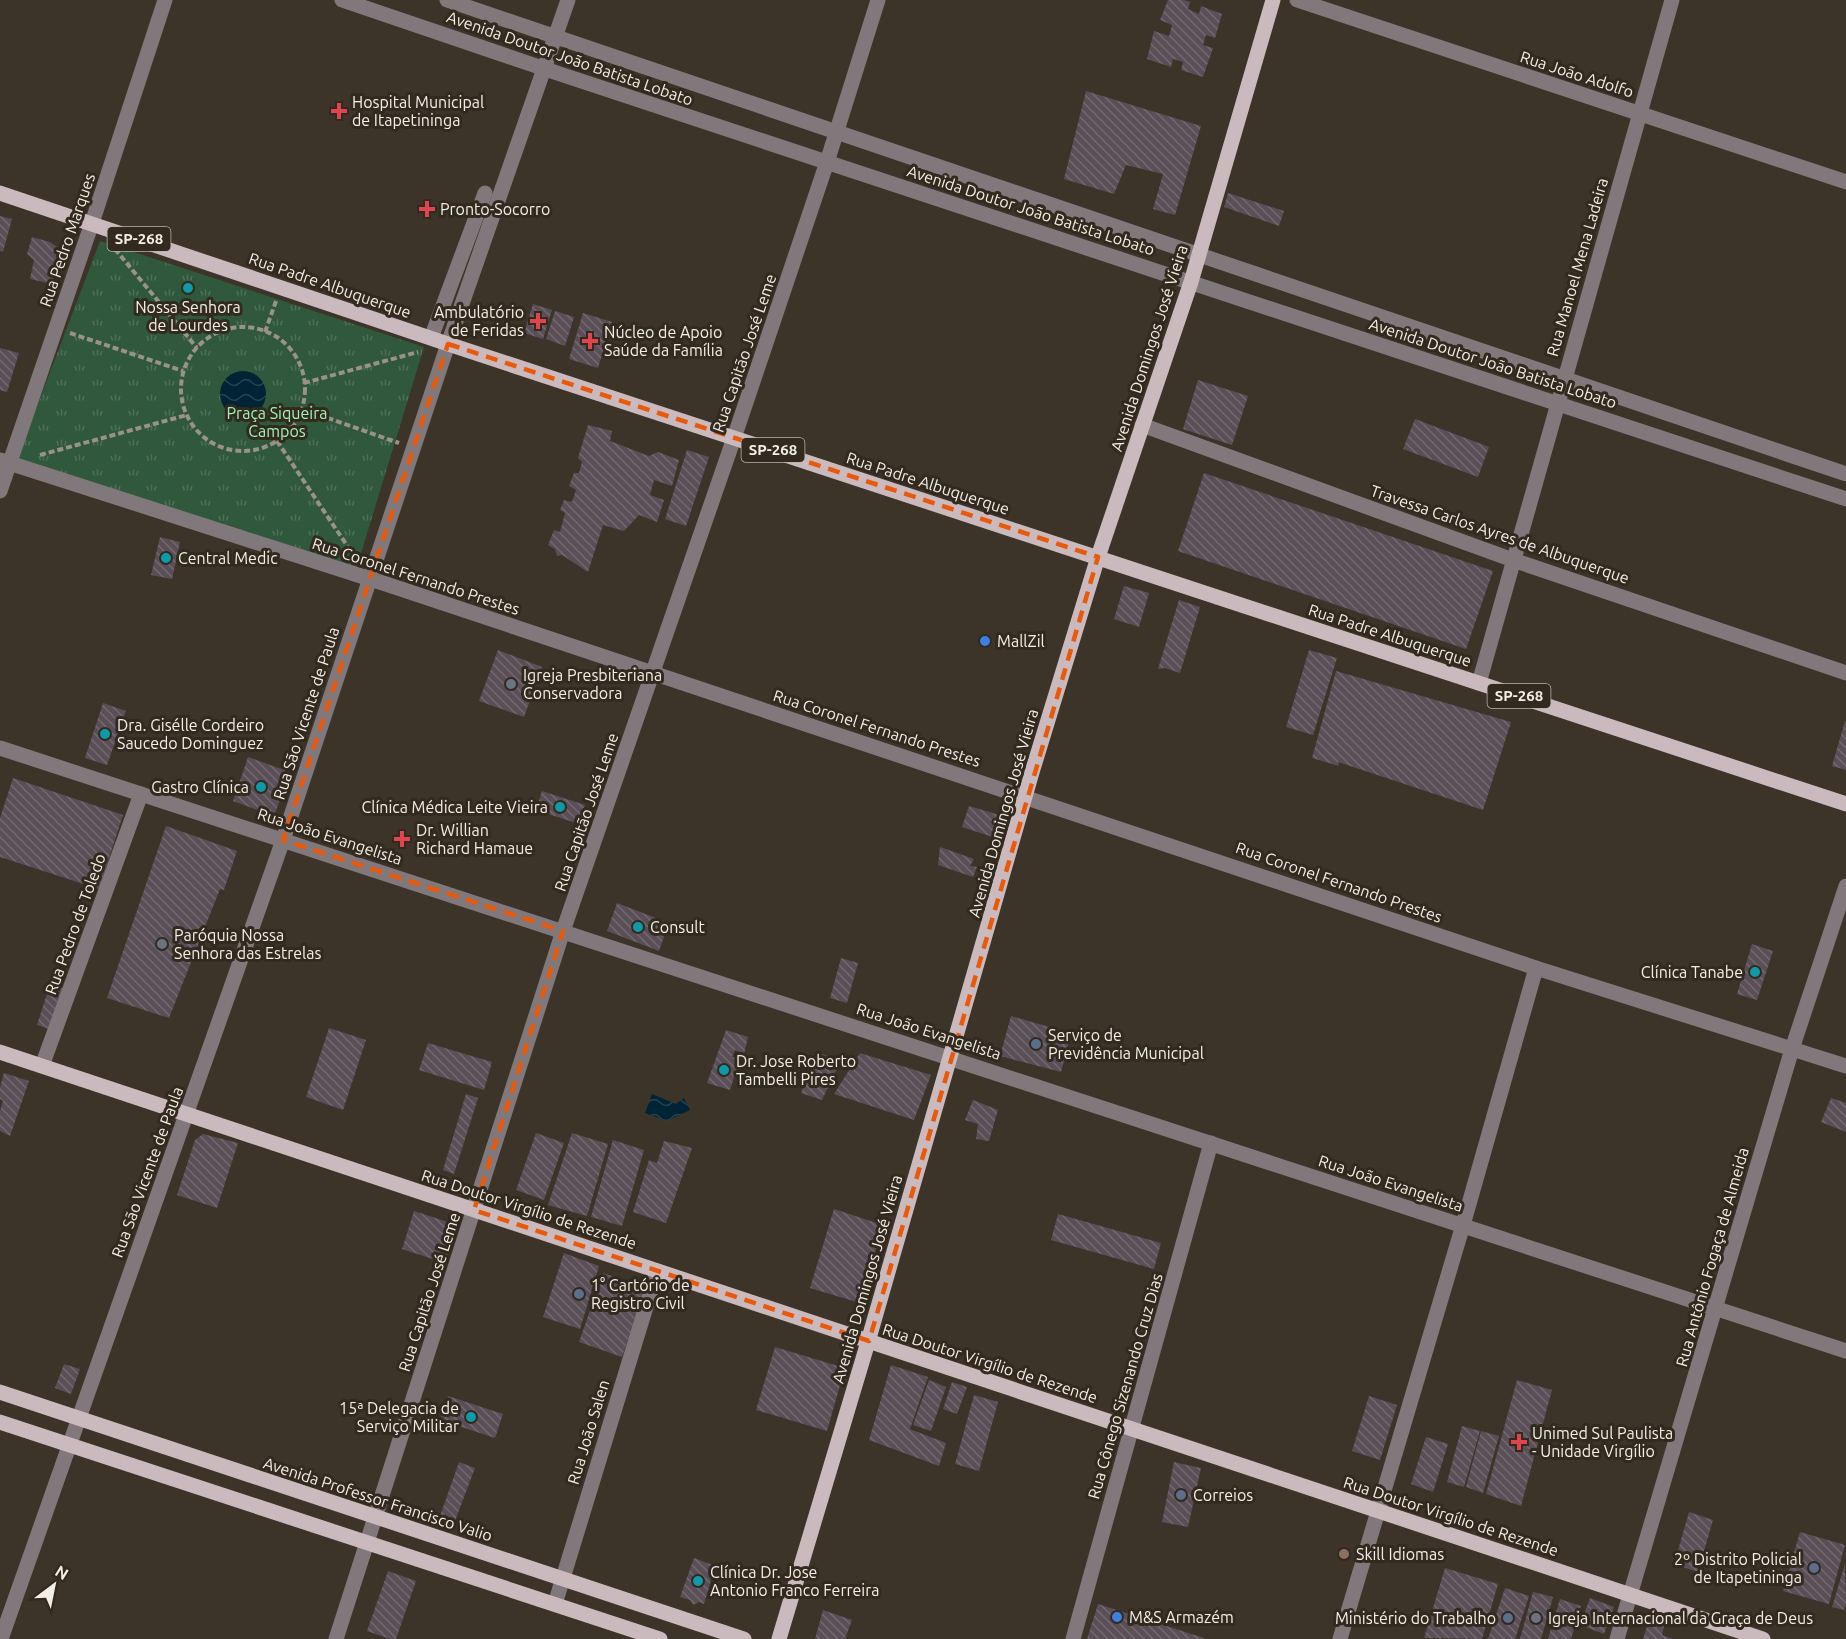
<svg xmlns="http://www.w3.org/2000/svg" width="1846" height="1639" font-family="Ubuntu,sans-serif">
<style>
.grass{fill:url(#grass-tufts)}
.water{fill:url(#water-waves)}
.building{fill:url(#building-back-hatch)}
.lines{fill:none;stroke-linecap:round;stroke-linejoin:round}
.path{stroke:#999289;stroke-width:4;stroke-dasharray:6 3;stroke-linecap:butt}
.minor{stroke:#80787a;stroke-width:15}
.major{stroke:#cbbabd;stroke-width:15}
.marked{fill:none;stroke:#e8590c;stroke-width:4.5;stroke-dasharray:12 8;stroke-linejoin:round}
.health-dot{fill:#e0444e;stroke:#322a1f;stroke-width:2}
.culture-dot{fill:#0f9aa8;stroke:#322a1f;stroke-width:2}
.shop-dot{fill:#3f7fe0;stroke:#322a1f;stroke-width:2}
.worship-dot{fill:#6b7280;stroke:#322a1f;stroke-width:2}
.service-dot{fill:#5c6f8a;stroke:#322a1f;stroke-width:2}
.education-dot{fill:#8d6e63;stroke:#322a1f;stroke-width:2}
.labels{text-anchor:middle;stroke-width:6;stroke-linejoin:round;paint-order:stroke}
.shield{fill:#322a1f;stroke:#b9b3aa;stroke-width:1.5}
.shield-label{font-size:15px;font-weight:bold;fill:#f3eee6}
.street-label{font-size:16px;fill:#f3eee6;stroke:#322a1f}
.poi-label{font-size:16px;fill:#f3eee6;stroke:#322a1f;text-anchor:start}
.park-label{font-size:16px;fill:#9ef3b6;stroke:#322a1f}
</style>
<defs>
<pattern id="grass-tufts" width="24" height="20" patternUnits="userSpaceOnUse" patternTransform="scale(1.5)"><rect width="24" height="20" fill="#2f583c"/><path d="M3 7l-1-3M5 7V3M7 7l1-3M15 17l-1-3M17 17v-4M19 17l1-3" fill="none" stroke="#4e7058"/></pattern>
<pattern id="water-waves" width="16" height="10" patternUnits="userSpaceOnUse" patternTransform="scale(1.5)"><rect width="16" height="10" fill="#002335"/><path d="M0 5q4-4 8 0t8 0" fill="none" stroke="#264352"/></pattern>
<pattern id="building-back-hatch" width="6" height="6" patternUnits="userSpaceOnUse" patternTransform="scale(1.5)"><rect width="6" height="6" fill="#5a4e57"/><path d="M-1 5l2 2M0 0l6 6M5-1l2 2" fill="none" stroke="#72686f"/></pattern>
</defs>
<rect width="100%" height="100%" fill="#3c3429"/>
<path class="grass" d="M100 241 424 347 355 573 17 459Z"/>
<g class="water">
<circle cx="243" cy="394" r="23"/>
<path d="M652 1094 676 1104 684 1098 690 1110 667 1121 645 1113Z"/>
</g>
<g class="building">
<path d="M1168 0H1184L1190 2 1188 9 1199 14 1201 6 1222 14 1215 38 1206 35 1203 45 1213 48 1203 77 1181 70 1183 62 1173 59 1171 67 1147 59 1154 31 1169 36 1172 25 1160 20Z"/>
<path d="M1086 91 1201 126 1175 215 1153 209 1163 174 1126 165 1114 194 1064 179Z"/>
<path d="M1228 193 1284 211 1279 226 1224 207Z"/>
<path d="M0 216 12 219 3 252 0 251Z"/>
<path d="M32 237 50 242 57 247 60 257 52 284 30 279 34 260 27 254Z"/>
<path d="M533 304 552 310 543 339 524 333Z"/>
<path d="M555 311 574 317 565 346 546 339Z"/>
<path d="M583 313 612 322 598 368 569 359Z"/>
<path d="M0 348 19 353 7 392 0 390Z"/>
<path d="M1198 380 1248 396 1232 445 1183 429Z"/>
<path d="M1415 419 1489 447 1478 477 1403 449Z"/>
<path d="M588 425 612 431 610 441 649 456 658 452 679 460 672 486 654 480 650 495 664 500 657 522 639 515 624 531 603 525 588 572 562 555 557 556 555 549 548 545 554 530 560 532 565 513 560 510 564 500 572 502 576 490 569 486 574 473H579L582 462 578 458Z"/>
<path d="M687 450 709 457 686 526 665 519Z"/>
<path d="M1204 473 1493 571 1466 649 1178 551Z"/>
<path d="M160 537 180 542 172 579 151 575Z"/>
<path d="M1124 586 1149 593 1139 627 1114 619Z"/>
<path d="M1179 600 1200 607 1180 673 1165 668 1158 669Z"/>
<path d="M498 650 542 667 524 717 479 701Z"/>
<path d="M1309 650 1337 658 1313 735 1286 727Z"/>
<path d="M1336 671 1511 722 1483 810 1338 762 1339 766 1312 758Z"/>
<path d="M103 703 126 711 107 765 85 758Z"/>
<path d="M1845 721 1846 722V770L1832 766Z"/>
<path d="M248 757 290 772 274 816 233 801Z"/>
<path d="M13 778 123 815 99 889 0 857V818Z"/>
<path d="M542 791 585 805 579 824 536 810Z"/>
<path d="M969 806 1006 817 999 839 962 827Z"/>
<path d="M166 826 237 851 224 890 220 889 169 1018 107 998Z"/>
<path d="M940 847 974 859 970 866 977 867 973 877 938 865Z"/>
<path d="M617 903 669 923 659 951 607 931Z"/>
<path d="M1752 944 1773 951 1757 1000 1737 994Z"/>
<path d="M841 958 858 963 847 1003 830 998Z"/>
<path d="M50 984 65 989 52 1030 37 1025Z"/>
<path d="M1011 1016 1071 1033 1061 1072 1000 1056Z"/>
<path d="M329 1028 366 1040 343 1110 306 1097Z"/>
<path d="M726 1030 748 1037 744 1054 735 1050 732 1057 740 1058 730 1090 707 1083Z"/>
<path d="M428 1043 492 1062 484 1090 419 1070Z"/>
<path d="M819 1053 841 1060 822 1100 801 1093Z"/>
<path d="M860 1053 931 1075 914 1120 834 1094Z"/>
<path d="M4 1073 29 1081 10 1136 0 1131V1111L3 1101 0 1099V1087Z"/>
<path d="M466 1094 478 1098 454 1174 443 1170Z"/>
<path d="M1831 1098 1846 1103V1132L1821 1122Z"/>
<path d="M973 1100 998 1110 989 1141 976 1139 978 1124 965 1120Z"/>
<path d="M536 1133 564 1143 544 1200 516 1190Z"/>
<path d="M572 1133 608 1144 587 1216 548 1205Z"/>
<path d="M203 1134 238 1143 217 1208 177 1195 195 1140Z"/>
<path d="M613 1140 644 1150 622 1226 591 1217Z"/>
<path d="M664 1141 692 1148 666 1223 633 1212 649 1160 657 1163Z"/>
<path d="M834 1209 883 1225 860 1303 810 1288Z"/>
<path d="M414 1211 457 1225 445 1263 402 1249Z"/>
<path d="M1058 1214 1161 1243 1154 1269 1051 1240Z"/>
<path d="M564 1253 599 1266 580 1329 543 1317Z"/>
<path d="M603 1273 646 1288 622 1357 579 1342Z"/>
<path d="M775 1347 845 1368 827 1431 756 1410Z"/>
<path d="M64 1364 80 1369 71 1394 55 1388Z"/>
<path d="M891 1365 928 1377 910 1429 946 1443 939 1466 869 1440Z"/>
<path d="M929 1380 946 1387 931 1431 913 1425Z"/>
<path d="M1517 1380 1552 1390 1521 1506 1486 1494Z"/>
<path d="M952 1382 967 1387 957 1414 943 1409Z"/>
<path d="M974 1395 998 1402 979 1471 955 1464Z"/>
<path d="M448 1396 503 1414 495 1438 440 1420Z"/>
<path d="M1369 1396 1397 1405 1380 1460 1352 1451Z"/>
<path d="M1462 1426 1480 1431 1464 1487 1447 1482Z"/>
<path d="M1481 1431 1499 1436 1483 1493 1466 1487Z"/>
<path d="M1426 1437 1448 1444 1433 1492 1411 1484Z"/>
<path d="M459 1462 475 1468 455 1521 440 1516Z"/>
<path d="M1174 1462 1201 1468 1188 1527 1162 1522Z"/>
<path d="M1689 1512 1713 1520 1698 1572 1674 1564Z"/>
<path d="M1800 1532 1845 1545 1829 1604 1783 1591Z"/>
<path d="M694 1558 715 1566 704 1604 699 1602 693 1605 690 1600 680 1597Z"/>
<path d="M1845 1564 1846 1604 1844 1610 1832 1607Z"/>
<path d="M1445 1568 1498 1584 1482 1639 1424 1638Z"/>
<path d="M388 1571 416 1581 396 1639H390L367 1631Z"/>
<path d="M1505 1588 1529 1596 1515 1639H1488Z"/>
<path d="M1533 1592 1553 1597 1541 1639H1520Z"/>
<path d="M1590 1598 1614 1607 1604 1634 1580 1625Z"/>
<path d="M1560 1599 1581 1606 1571 1639H1548Z"/>
<path d="M1098 1604 1204 1638V1639H1087Z"/>
<path d="M823 1610 852 1620 845 1639H815Z"/>
<path d="M1649 1620 1664 1626 1662 1635 1673 1639H1643Z"/>
</g>
<g class="lines">
<g class="path">
<path d="M115 249 197 348"/>
<circle cx="243" cy="389" r="62"/>
<path d="M265 332 276 301"/>
<path d="M70 333 183 371"/>
<path d="M304 383 418 352"/>
<path d="M302 409 399 443"/>
<path d="M277 441 354 556"/>
<path d="M40 455 187 415"/>
</g>
<g class="minor">
<path d="M342 0 560 74 1846 499"/>
<path d="M447 0 1846 474"/>
<path d="M1297 0 1846 182"/>
<path d="M431 338 485 193"/>
<path d="M1142 425 1513 560 1846 673"/>
<path d="M0 460 389 585 1536 968 1846 1066"/>
<path d="M0 491 92 223 165 0"/>
<path d="M1479 683 1672 0"/>
<path d="M0 748 1846 1351"/>
<path d="M42 1066 141 794"/>
<path d="M555 1604 657 1271"/>
<path d="M1 1639 283 840 448 344 568 0"/>
<path d="M336 1639 563 931 734 438 827 162 878 0"/>
<path d="M1073 1639 1211 1143"/>
<path d="M1340 1639 1463 1225 1536 968"/>
<path d="M1617 1639 1792 1049 1846 886"/>
</g>
<g class="major">
<path d="M0 193 448 344 1846 804"/>
<path d="M0 1052 1763 1639"/>
<path d="M0 1392 744 1639"/>
<path d="M0 1422 660 1639"/>
<path d="M779 1639 865 1352 1033 769 1098 557 1191 282 1273 0"/>
</g>
</g>
<path class="marked" d="M448 344 1098 557 869 1341 474 1210 563 931 283 840Z"/>
<g class="health-dot">
<path d="M336 102h6v6h6v6h-6v6h-6v-6h-6v-6h6z"/>
<path d="M424 200h6v6h6v6h-6v6h-6v-6h-6v-6h6z"/>
<path d="M535 312h6v6h6v6h-6v6h-6v-6h-6v-6h6z"/>
<path d="M587 332h6v6h6v6h-6v6h-6v-6h-6v-6h6z"/>
<path d="M399 830h6v6h6v6h-6v6h-6v-6h-6v-6h6z"/>
<path d="M1516 1433h6v6h6v6h-6v6h-6v-6h-6v-6h6z"/>
</g>
<g class="culture-dot">
<circle cx="188" cy="288" r="6"/>
<circle cx="166" cy="558" r="6"/>
<circle cx="105" cy="734" r="6"/>
<circle cx="261" cy="787" r="6"/>
<circle cx="560" cy="807" r="6"/>
<circle cx="638" cy="927" r="6"/>
<circle cx="1755" cy="972" r="6"/>
<circle cx="724" cy="1070" r="6"/>
<circle cx="471" cy="1417" r="6"/>
<circle cx="698" cy="1581" r="6"/>
</g>
<g class="shop-dot">
<circle cx="985" cy="641" r="6"/>
<circle cx="1117" cy="1617" r="6"/>
</g>
<g class="worship-dot">
<circle cx="511" cy="684" r="6"/>
<circle cx="162" cy="944" r="6"/>
<circle cx="1536" cy="1618" r="6"/>
</g>
<g class="service-dot">
<circle cx="1036" cy="1044" r="6"/>
<circle cx="579" cy="1294" r="6"/>
<circle cx="1181" cy="1495" r="6"/>
<circle cx="1814" cy="1568" r="6"/>
<circle cx="1508" cy="1618" r="6"/>
</g>
<circle class="education-dot" cx="1344" cy="1554" r="6"/>
<g class="labels">
<g class="shield">
<rect x="107.5" y="227" width="63" height="24" rx="4.5"/>
<rect x="741.5" y="438" width="63" height="24" rx="4.5"/>
<rect x="1487.5" y="684" width="63" height="24" rx="4.5"/>
</g>
<g class="shield-label">
<text x="139" y="244">SP-268</text>
<text x="773" y="455">SP-268</text>
<text x="1519" y="701">SP-268</text>
</g>
<g class="street-label">
<text transform="translate(570 58) rotate(19)" y="6">Avenida Doutor João Batista Lobato</text>
<text transform="translate(1577 74) rotate(18)" y="6">Rua João Adolfo</text>
<text transform="translate(1031 210) rotate(18)" y="6">Avenida Doutor João Batista Lobato</text>
<text transform="translate(67 240) rotate(-71)" y="6">Rua Pedro Marques</text>
<text transform="translate(1577 267) rotate(-74)" y="6">Rua Manoel Mena Ladeira</text>
<text transform="translate(330 285) rotate(19)" y="6">Rua Padre Albuquerque</text>
<text transform="translate(1149 348) rotate(-72)" y="6">Avenida Domingos José Vieira</text>
<text transform="translate(744 353) rotate(-71)" y="6">Rua Capitão José Leme</text>
<text transform="translate(1493 363) rotate(18)" y="6">Avenida Doutor João Batista Lobato</text>
<text transform="translate(928 483) rotate(18)" y="6">Rua Padre Albuquerque</text>
<text transform="translate(1500 534) rotate(19)" y="6">Travessa Carlos Ayres de Albuquerque</text>
<text transform="translate(416 576) rotate(18)" y="6">Rua Coronel Fernando Prestes</text>
<text transform="translate(1390 635) rotate(18)" y="6">Rua Padre Albuquerque</text>
<text transform="translate(306 713) rotate(-72)" y="6">Rua São Vicente de Paula</text>
<text transform="translate(877 728) rotate(18)" y="6">Rua Coronel Fernando Prestes</text>
<text transform="translate(586 812) rotate(-71)" y="6">Rua Capitão José Leme</text>
<text transform="translate(1003 813) rotate(-74)" y="6">Avenida Domingos José Vieira</text>
<text transform="translate(330 836) rotate(18)" y="6">Rua João Evangelista</text>
<text transform="translate(1339 882) rotate(19)" y="6">Rua Coronel Fernando Prestes</text>
<text transform="translate(75 924) rotate(-70)" y="6">Rua Pedro de Toledo</text>
<text transform="translate(929 1031) rotate(18)" y="6">Rua João Evangelista</text>
<text transform="translate(147 1172) rotate(-70)" y="6">Rua São Vicente de Paula</text>
<text transform="translate(1391 1183) rotate(18)" y="6">Rua João Evangelista</text>
<text transform="translate(529 1209) rotate(18)" y="6">Rua Doutor Virgílio de Rezende</text>
<text transform="translate(1712 1257) rotate(-74)" y="6">Rua Antônio Fogaça de Almeida</text>
<text transform="translate(867 1279) rotate(-74)" y="6">Avenida Domingos José Vieira</text>
<text transform="translate(429 1292) rotate(-72)" y="6">Rua Capitão José Leme</text>
<text transform="translate(990 1363) rotate(18)" y="6">Rua Doutor Virgílio de Rezende</text>
<text transform="translate(1125 1386) rotate(-74)" y="6">Rua Cônego Sizenando Cruz Dias</text>
<text transform="translate(588 1432) rotate(-73)" y="6">Rua João Salen</text>
<text transform="translate(378 1499) rotate(18)" y="6">Avenida Professor Francisco Valio</text>
<text transform="translate(1451 1516) rotate(18)" y="6">Rua Doutor Virgílio de Rezende</text>
</g>
<g class="poi-label">
<text x="352" y="108">Hospital Municipal<tspan x="352" dy="18">de Itapetininga</tspan></text>
<text x="440" y="215">Pronto-Socorro</text>
<text x="188" y="313" text-anchor="middle">Nossa Senhora<tspan x="188" dy="18">de Lourdes</tspan></text>
<text x="524" y="318" text-anchor="end">Ambulatório<tspan x="524" dy="18">de Feridas</tspan></text>
<text x="604" y="338">Núcleo de Apoio<tspan x="604" dy="18">Saúde da Família</tspan></text>
<text x="178" y="564">Central Medic</text>
<text x="997" y="647">MallZil</text>
<text x="523" y="681">Igreja Presbiteriana<tspan x="523" dy="18">Conservadora</tspan></text>
<text x="117" y="731">Dra. Gisélle Cordeiro<tspan x="117" dy="18">Saucedo Dominguez</tspan></text>
<text x="249" y="793" text-anchor="end">Gastro Clínica</text>
<text x="548" y="813" text-anchor="end">Clínica Médica Leite Vieira</text>
<text x="416" y="836">Dr. Willian<tspan x="416" dy="18">Richard Hamaue</tspan></text>
<text x="650" y="933">Consult</text>
<text x="174" y="941">Paróquia Nossa<tspan x="174" dy="18">Senhora das Estrelas</tspan></text>
<text x="1743" y="978" text-anchor="end">Clínica Tanabe</text>
<text x="1048" y="1041">Serviço de<tspan x="1048" dy="18">Previdência Municipal</tspan></text>
<text x="736" y="1067">Dr. Jose Roberto<tspan x="736" dy="18">Tambelli Pires</tspan></text>
<text x="591" y="1291">1° Cartório de<tspan x="591" dy="18">Registro Civil</tspan></text>
<text x="459" y="1414" text-anchor="end">15ª Delegacia de<tspan x="459" dy="18">Serviço Militar</tspan></text>
<text x="1532" y="1439">Unimed Sul Paulista<tspan x="1532" dy="18">- Unidade Virgílio</tspan></text>
<text x="1193" y="1501">Correios</text>
<text x="1356" y="1560">Skill Idiomas</text>
<text x="1802" y="1565" text-anchor="end">2º Distrito Policial<tspan x="1802" dy="18">de Itapetininga</tspan></text>
<text x="710" y="1578">Clínica Dr. Jose<tspan x="710" dy="18">Antonio Franco Ferreira</tspan></text>
<text x="1129" y="1623">M&amp;S Armazém</text>
<text x="1496" y="1624" text-anchor="end">Ministério do Trabalho</text>
<text x="1548" y="1624">Igreja Internacional da Graça de Deus</text>
</g>
<g class="park-label">
<text x="277" y="419">Praça Siqueira<tspan x="277" dy="18">Campos</tspan></text>
</g>
</g>
<g transform="translate(54 1585) rotate(32)" stroke="#322a1f" stroke-width="4.5" paint-order="stroke">
<path d="M0-4.5L10 22L0 15L-10 22Z" fill="#f3eee6"/>
<text y="-9" font-size="16" font-weight="bold" text-anchor="middle" fill="#f3eee6">N</text>
</g>
</svg>
